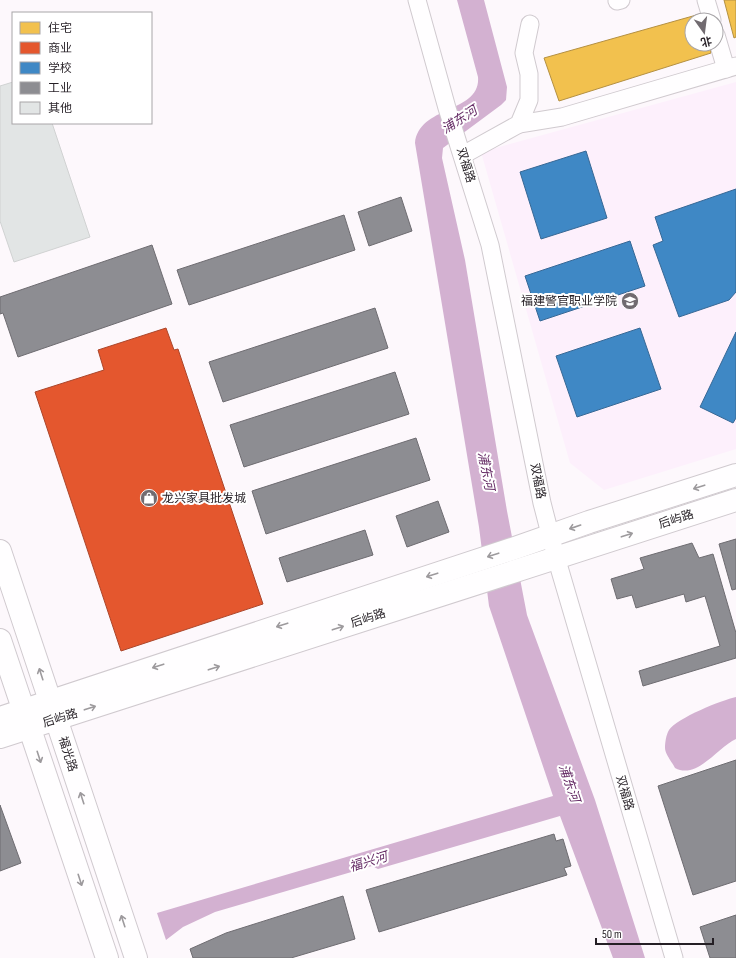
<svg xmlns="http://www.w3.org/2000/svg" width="736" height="958" font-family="'Sofia Sans Condensed','Noto Sans SC',sans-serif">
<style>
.built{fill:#fdf0fc}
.water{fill:#d3b1d1}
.homes{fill:#f2c14e;stroke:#b49042}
.shops{fill:#e4572e;stroke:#ab462b}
.schools{fill:#3f88c5;stroke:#376895}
.industry{fill:#8d8d92;stroke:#6e6c71}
.building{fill:#e2e5e5;stroke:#d0d2d2}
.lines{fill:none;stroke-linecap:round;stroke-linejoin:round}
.minor-casing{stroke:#d0cacf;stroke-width:19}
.major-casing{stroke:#d0cacf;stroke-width:24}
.minor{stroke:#fffeff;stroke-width:17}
.major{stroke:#fffeff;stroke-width:22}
.oneway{stroke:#9d9a9d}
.labels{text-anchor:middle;stroke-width:4;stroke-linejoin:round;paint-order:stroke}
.street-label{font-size:12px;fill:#251f25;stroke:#fff}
.poi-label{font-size:12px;fill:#251f25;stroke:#fff;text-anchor:end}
.water-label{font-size:13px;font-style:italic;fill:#672e67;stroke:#fff}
</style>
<rect width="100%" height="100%" fill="#fdf8fc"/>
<path class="built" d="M736 82V449L604 490 570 463 481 152Z"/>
<g class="water">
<path d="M457 0H484L507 87 506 100 501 105 443 148 442 158 465 260 507 511 527 615 595 800 645 958H613L560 816 378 869 372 866 215 912 183 927 166 940 157 913 553 796 489 606 479 527 415 143C419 105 481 113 478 77Z"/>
<path d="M736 697V739C718 747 697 780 675 768 672 762 665 754 665 748 665 743 666 735 669 730 677 718 722 700 736 697Z"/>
</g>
<g class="homes">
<path d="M724 0H736V37L734 38Z"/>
<path d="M700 14 702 20H692V44H709L711 53 559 101 544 58Z"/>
</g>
<path class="shops" d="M166 328 174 350 178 349 263 604 121 651 35 392 104 370 98 350Z"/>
<g class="schools">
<path d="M586 151 607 218 541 239 520 172Z"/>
<path d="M736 189V292L729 300 679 317 653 245 663 241 655 217Z"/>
<path d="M630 241 645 286 540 321 525 276Z"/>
<path d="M640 328 661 389 577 417 556 356Z"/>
<path d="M736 332V418L733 423 700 407Z"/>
</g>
<g class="industry">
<path d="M401 197 412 231 369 246 358 212Z"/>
<path d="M344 215 355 250 189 305 177 270Z"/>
<path d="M152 245 172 304 18 357 3 313 0 314V297Z"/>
<path d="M375 308 388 348 223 402 209 362Z"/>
<path d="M395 372 409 414 244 467 230 425Z"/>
<path d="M416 438 430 480 266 534 252 491Z"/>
<path d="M438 501 449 532 407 547 396 516Z"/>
<path d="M365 530 373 555 287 582 279 558Z"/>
<path d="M736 539V589L732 590 719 544Z"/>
<path d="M692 543 699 558 713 554 736 633V658L643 686 639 671 720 646 705 596 686 602 684 594 636 608 632 595 617 599 611 579 644 569 640 558Z"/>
<path d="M736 760V881L693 895 658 786Z"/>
<path d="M0 805 21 863 0 871Z"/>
<path d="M554 834 556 841 563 839 571 866 564 868 567 875 379 932 366 890Z"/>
<path d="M343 896 355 939 291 958H193L190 949 226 933Z"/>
<path d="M736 915V958H710L700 927Z"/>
</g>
<path class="building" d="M13 82V123H52L90 237 14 262 0 221V86Z"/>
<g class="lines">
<defs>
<g id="minor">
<path d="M417 0 447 108 490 245 542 503 556 557 674 958"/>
<path d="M706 0 712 20"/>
<path d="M617 1 621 0"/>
<path d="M716 35 726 69"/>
<path d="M519 124 562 117 736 66"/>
<path d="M463 155 519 124 529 100V74L524 53 530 24"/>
</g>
<g id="major">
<path d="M0 551 136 958"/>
<path d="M0 640 107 958"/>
<path d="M0 718 518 547 589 522 736 475"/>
<path d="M0 737 736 500"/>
</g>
</defs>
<use href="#minor" class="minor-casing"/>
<use href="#major" class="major-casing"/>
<use href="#minor" class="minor"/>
<use href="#major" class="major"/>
</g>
<defs><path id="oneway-shaft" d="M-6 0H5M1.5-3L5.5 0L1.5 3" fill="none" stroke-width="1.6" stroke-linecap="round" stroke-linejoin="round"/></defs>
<g class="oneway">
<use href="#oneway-shaft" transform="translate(699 487) rotate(162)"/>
<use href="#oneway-shaft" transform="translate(575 527) rotate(161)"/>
<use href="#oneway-shaft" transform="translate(627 535) rotate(-18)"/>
<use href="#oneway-shaft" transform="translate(493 555) rotate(162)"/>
<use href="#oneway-shaft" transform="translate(432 575) rotate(162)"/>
<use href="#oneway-shaft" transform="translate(282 625) rotate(162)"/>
<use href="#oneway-shaft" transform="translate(338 628) rotate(-18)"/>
<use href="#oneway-shaft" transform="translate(158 666) rotate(162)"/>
<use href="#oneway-shaft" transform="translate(214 668) rotate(-18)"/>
<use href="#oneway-shaft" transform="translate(41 674) rotate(-108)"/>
<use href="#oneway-shaft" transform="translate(90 708) rotate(-18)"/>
<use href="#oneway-shaft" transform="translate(39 757) rotate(72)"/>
<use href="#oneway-shaft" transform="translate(82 798) rotate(-108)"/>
<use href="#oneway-shaft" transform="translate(80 880) rotate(72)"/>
<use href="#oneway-shaft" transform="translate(123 921) rotate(-108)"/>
</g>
<defs>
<symbol id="university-disc" viewBox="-11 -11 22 22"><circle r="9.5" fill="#716b70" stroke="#fff"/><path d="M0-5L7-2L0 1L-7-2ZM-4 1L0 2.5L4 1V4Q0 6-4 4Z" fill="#fff"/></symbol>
<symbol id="shop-disc" viewBox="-11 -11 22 22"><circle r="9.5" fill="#716b70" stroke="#fff"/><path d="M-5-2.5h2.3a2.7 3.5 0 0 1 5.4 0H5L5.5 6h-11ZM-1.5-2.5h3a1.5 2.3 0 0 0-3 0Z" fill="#fff"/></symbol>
</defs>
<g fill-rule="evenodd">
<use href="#university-disc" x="620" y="291" width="20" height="20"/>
<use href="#shop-disc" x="139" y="488" width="20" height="20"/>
</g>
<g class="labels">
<g class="street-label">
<text transform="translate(466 165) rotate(73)" y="4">双福路</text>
<text transform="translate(538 481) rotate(79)" y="4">双福路</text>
<text transform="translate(676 519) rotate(-18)" y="4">后屿路</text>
<text transform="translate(368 618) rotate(-18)" y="4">后屿路</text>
<text transform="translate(60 718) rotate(-17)" y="4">后屿路</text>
<text transform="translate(68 754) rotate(72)" y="4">福光路</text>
<text transform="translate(625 793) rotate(74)" y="4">双福路</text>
</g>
<g class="poi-label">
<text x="617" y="305">福建警官职业学院</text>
<text x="162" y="502" text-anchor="start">龙兴家具批发城</text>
</g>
<g class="water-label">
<text transform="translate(459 119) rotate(-33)" y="5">浦东河</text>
<text transform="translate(487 471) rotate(79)" y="5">浦东河</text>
<text transform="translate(570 783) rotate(71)" y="5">浦东河</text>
<text transform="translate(368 861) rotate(-17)" y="5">福兴河</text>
</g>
</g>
<rect x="12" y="12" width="140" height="112" fill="#ffffff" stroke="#a8a5a8"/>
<rect x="20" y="22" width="20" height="12" fill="#f2c14e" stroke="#a8a5a8"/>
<text x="48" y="32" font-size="12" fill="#251f25">住宅</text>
<rect x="20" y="42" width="20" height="12" fill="#e4572e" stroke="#a8a5a8"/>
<text x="48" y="52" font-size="12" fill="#251f25">商业</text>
<rect x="20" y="62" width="20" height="12" fill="#3f88c5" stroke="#a8a5a8"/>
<text x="48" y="72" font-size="12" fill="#251f25">学校</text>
<rect x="20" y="82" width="20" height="12" fill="#8d8d92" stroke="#a8a5a8"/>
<text x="48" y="92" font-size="12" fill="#251f25">工业</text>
<rect x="20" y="102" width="20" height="12" fill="#e2e5e5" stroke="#a8a5a8"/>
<text x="48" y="112" font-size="12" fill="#251f25">其他</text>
<g transform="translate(704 32) rotate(166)"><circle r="19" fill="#ffffff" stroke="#a8a5a8"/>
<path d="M0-3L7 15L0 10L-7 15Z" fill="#716b70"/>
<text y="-6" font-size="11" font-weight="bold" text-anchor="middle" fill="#251f25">北</text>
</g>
<path d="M596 938v6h117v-6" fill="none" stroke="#251f25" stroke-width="2"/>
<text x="602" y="938" font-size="12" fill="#251f25" stroke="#ffffff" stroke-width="3" paint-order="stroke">50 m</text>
</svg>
